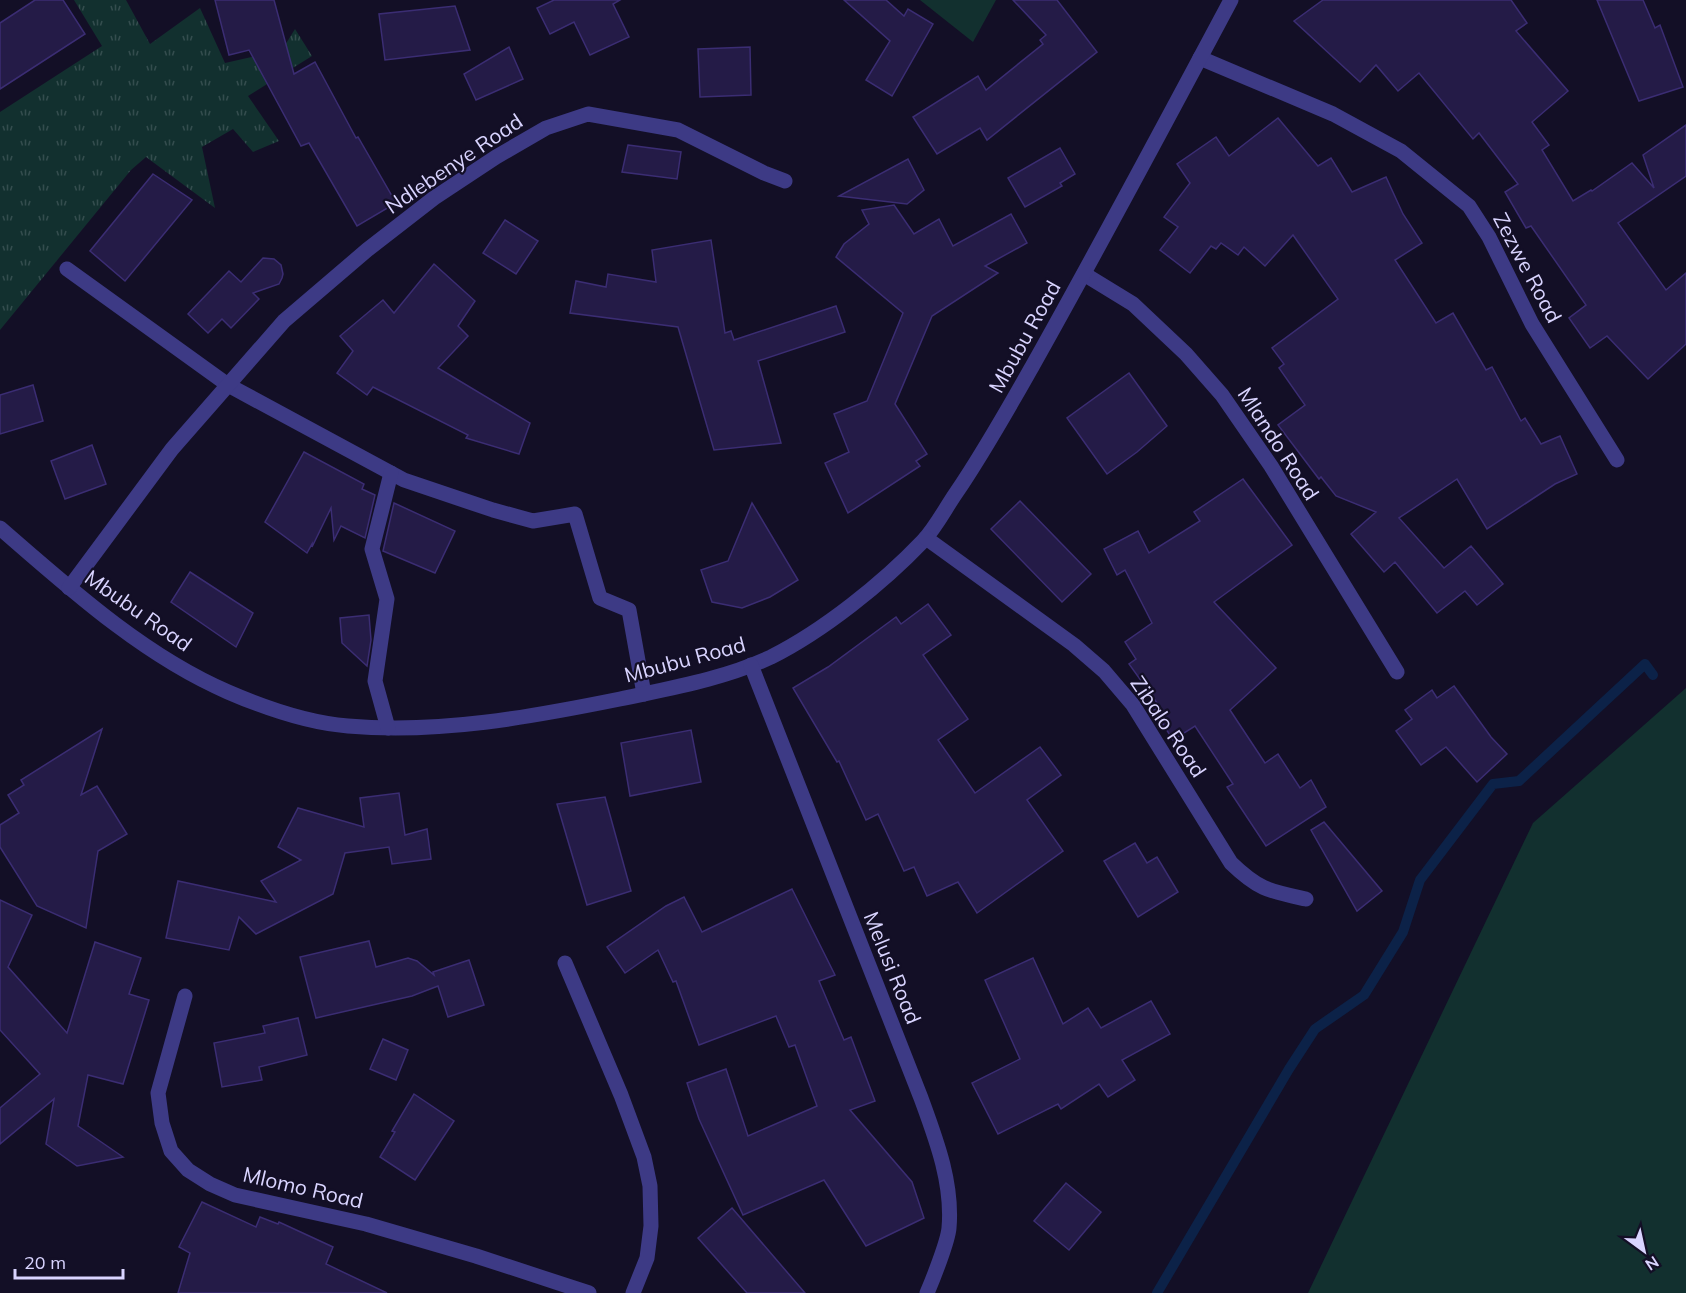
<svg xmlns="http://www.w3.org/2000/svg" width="1686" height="1293" font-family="Mulish,sans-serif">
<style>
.grass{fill:url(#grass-tufts)}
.garden{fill:#12302f}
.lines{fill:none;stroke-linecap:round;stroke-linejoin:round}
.stream{stroke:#0c2248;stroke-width:10}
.building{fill:#241b47;stroke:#3b2d73;stroke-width:1.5}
.minor{stroke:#3d3a85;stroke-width:15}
.labels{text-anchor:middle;stroke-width:4.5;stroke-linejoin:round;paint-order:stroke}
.street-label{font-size:21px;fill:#d9d4ff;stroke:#130f26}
</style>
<defs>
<pattern id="grass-tufts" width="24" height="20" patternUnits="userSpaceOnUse" patternTransform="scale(1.5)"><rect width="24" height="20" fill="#12302f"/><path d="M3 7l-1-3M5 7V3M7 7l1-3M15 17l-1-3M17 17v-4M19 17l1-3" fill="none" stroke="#344d4e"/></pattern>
</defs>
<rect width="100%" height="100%" fill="#130f26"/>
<path class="grass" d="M74 0H126L150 44 200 8 225 63 282 50 295 29 312 56 248 96 279 141 253 152 233 129 202 147 215 208 146 157 131 170 0 330V112L102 46Z"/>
<g class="garden">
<path d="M920 0H996L973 42Z"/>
<path d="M1686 688V1293H1308L1533 823Z"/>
</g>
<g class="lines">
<path class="stream" d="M1157 1293 1289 1069 1315 1029 1364 995 1403 932 1420 880 1493 784 1519 781 1645 664 1653 675"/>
</g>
<g class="building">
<path d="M35 0H63L85 34 0 89V23Z"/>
<path d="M215 0H274L294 74 315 62 356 138 358 137 396 203 357 226 309 143 301 146 249 50 229 55Z"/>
<path d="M554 0H620L613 4 629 37 590 55 574 22 550 34 537 8Z"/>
<path d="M844 0H886L904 16 908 9 933 24 892 96 866 80 890 41Z"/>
<path d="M1013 0H1057L1097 52 987 140 980 128 937 154 913 117 978 76 986 90 1043 44 1040 40 1046 35Z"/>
<path d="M1323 0H1511L1527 23 1516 31 1568 91 1532 122 1549 145 1542 150 1573 201 1591 190 1592 191 1632 163 1654 188 1643 155 1686 125V176L1618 223 1666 290 1686 273V344L1648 379 1607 336 1590 348 1569 318 1586 305 1531 226 1526 228 1505 192 1518 184 1479 133 1473 139 1419 73 1398 91 1376 65 1360 82 1294 21Z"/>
<path d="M1597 0H1643L1655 28 1660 25 1683 87 1639 101Z"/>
<path d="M455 6 470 50 385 60 379 14Z"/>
<path d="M509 47 523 79 476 100 464 74Z"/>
<path d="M750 47 751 95 700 97 698 49Z"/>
<path d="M1278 118 1318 166 1331 158 1352 192 1386 177 1403 214 1422 243 1395 260 1436 323 1453 313 1486 370 1492 367 1521 421 1525 418 1541 444 1560 436 1577 474 1555 484 1487 529 1457 479 1399 518 1444 568 1471 546 1503 584 1477 605 1465 591 1437 613 1395 562 1384 572 1351 534 1376 512 1336 496 1321 477 1319 479 1278 425 1305 405 1279 368 1284 364 1272 348 1338 299 1293 235 1265 266 1244 247 1238 255 1221 243 1216 249 1211 246 1190 273 1160 250 1178 227 1164 217 1190 183 1177 164 1216 137 1229 156Z"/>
<path d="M628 145 681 152 677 179 622 172Z"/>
<path d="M1060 148 1075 174 1060 183 1062 186 1025 207 1008 178Z"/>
<path d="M908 159 924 190 907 204 839 196Z"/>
<path d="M153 174 192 200 125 281 90 251Z"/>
<path d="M894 205 914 234 939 219 953 246 1011 214 1027 243 985 266 998 273 932 316 895 404 927 454 916 461 920 466 848 513 825 463 849 452 834 414 867 401 903 313 836 257 844 244 869 224 862 210Z"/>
<path d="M505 220 538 241 516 274 483 253Z"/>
<path d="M711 240 725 333 731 331 734 340 836 306 845 332 758 361 781 443 714 450 678 327 570 313 576 281 606 287 608 274 656 282 652 250Z"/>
<path d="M263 258 274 259 281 265 283 274 282 278 279 284 253 293 259 299 231 328 222 319 208 333 188 314 229 271 241 282Z"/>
<path d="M434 264 475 301 458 326 468 336 438 368 530 423 519 454 466 438 468 435 373 387 367 395 337 373 353 351 340 336 383 300 394 313Z"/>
<path d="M1129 373 1167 426 1137 452 1107 474 1067 418Z"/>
<path d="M33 385 43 421 0 434V395Z"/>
<path d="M92 445 106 484 65 499 51 461Z"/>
<path d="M304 452 364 484 362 489 375 495 365 538 341 526 334 540 331 508 312 547V544L307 553 265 522Z"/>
<path d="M1243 479 1292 545 1214 602 1276 668 1230 710 1265 763 1278 754 1300 788 1311 780 1326 807 1266 846 1227 787 1233 784 1195 726 1173 740 1154 710 1160 707 1129 664 1136 659 1125 642 1152 623 1125 570 1117 575 1104 549 1138 531 1149 553 1200 521 1194 512Z"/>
<path d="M1020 501 1091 574 1062 602 991 529Z"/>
<path d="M394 503 455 531 435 573 383 551Z"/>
<path d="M752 503 798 580 770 597 742 608 712 602 701 570 728 561Z"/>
<path d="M190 572 253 613 236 647 171 602Z"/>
<path d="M928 604 951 635 923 655 968 719 938 740 975 793 1040 747 1061 775 1027 800 1063 851 977 913 958 882 927 896 914 867 904 871 878 814 866 820 839 761 837 762 793 688 828 667 896 617 901 624Z"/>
<path d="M369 615 371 640 367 666 342 643 340 618Z"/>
<path d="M1454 686 1491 737 1507 754 1477 782 1446 747 1421 765 1396 731 1412 719 1405 710 1432 690 1437 698Z"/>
<path d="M102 729 81 795 97 786 127 834 98 851 86 928 37 906 0 847V825L19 813 8 795 24 785 21 780Z"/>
<path d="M691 730 701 782 630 796 621 743Z"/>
<path d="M399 793 405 835 427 829 431 859 392 864 389 847 345 853 333 894 256 934 239 917 229 950 166 938 178 881 276 902 261 881 301 860 278 847 298 808 364 827 360 798Z"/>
<path d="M605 797 631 891 587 905 557 804Z"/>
<path d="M1324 822 1382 891 1357 911 1311 830Z"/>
<path d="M1135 843 1147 863 1157 857 1178 892 1138 917 1104 861Z"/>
<path d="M792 889 835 975 819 981 844 1040 851 1037 875 1101 850 1110 912 1182 924 1218 866 1246 824 1180 743 1215 699 1119 687 1083 726 1069 748 1136 817 1106 795 1045 789 1047 776 1016 699 1045 676 981 673 982 658 950 625 973 607 947 666 906 684 897 702 932Z"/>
<path d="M0 900 32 915 8 967 67 1033 95 942 141 958 129 994 149 1000 123 1084 88 1075 78 1126 123 1157 77 1166 46 1144 54 1099 0 1144V1108L40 1074 0 1030Z"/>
<path d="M369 941 376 967 408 958 417 961 434 975 433 972 469 960 484 1005 448 1017 438 986 412 996 316 1018 300 957Z"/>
<path d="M1033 958 1063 1024 1088 1008 1101 1028 1151 1001 1170 1034 1122 1060 1135 1080 1108 1097 1099 1084 1061 1109 1058 1104 998 1134 972 1083 1020 1059 985 980Z"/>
<path d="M298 1018 307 1055 259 1067 262 1080 222 1087 214 1043 265 1033 263 1026Z"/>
<path d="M383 1039 408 1050 396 1080 370 1069Z"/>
<path d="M414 1094 454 1121 415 1180 380 1157 395 1132 392 1131Z"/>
<path d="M1066 1183 1101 1212 1069 1250 1034 1221Z"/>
<path d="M202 1202 256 1227 260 1217 278 1224 279 1222 333 1247 326 1264 387 1293H178L190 1253 179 1247Z"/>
<path d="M732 1208 805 1293H747L698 1238Z"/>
</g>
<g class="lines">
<g class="minor">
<path d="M1200 58 1333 114 1401 151 1469 206 1489 237 1532 324 1617 460"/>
<path d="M67 269 228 385 404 480 493 510 533 521 575 514 600 598 629 610 644 694"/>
<path d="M1084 274 1133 304 1186 354 1222 395 1271 466 1397 672"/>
<path d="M0 528C69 588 144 656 228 692 265 708 308 723 348 726 439 734 531 717 620 699 671 688 724 679 771 657 823 631 883 583 923 541 936 527 945 509 956 493 984 452 1008 409 1033 365 1101 244 1166 122 1231 0"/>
<path d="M926 538 1074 645 1104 671 1133 705 1231 863C1259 890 1269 891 1306 899"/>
<path d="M69 588 172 449 284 321 367 250 434 198 496 157 546 128 588 114 678 130 764 173 785 181"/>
<path d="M751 665 921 1098C936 1139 953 1183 949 1228 948 1241 933 1279 927 1293"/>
<path d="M388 728 375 681 387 599 372 549 391 473"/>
<path d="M565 963 621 1095 644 1157 650 1186 651 1226 647 1258 633 1293"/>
<path d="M185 996 158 1093 162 1123 171 1151 188 1170 210 1184 235 1195 366 1224 476 1256 589 1293"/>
</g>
</g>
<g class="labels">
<g class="street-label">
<text transform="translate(454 164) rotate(-34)" y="7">Ndlebenye Road</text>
<text transform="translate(1527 268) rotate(62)" y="7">Zezwe Road</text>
<text transform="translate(1025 337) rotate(-61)" y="7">Mbubu Road</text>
<text transform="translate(1278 444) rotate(57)" y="7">Mlando Road</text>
<text transform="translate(138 611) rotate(35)" y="7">Mbubu Road</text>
<text transform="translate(685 660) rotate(-15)" y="7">Mbubu Road</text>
<text transform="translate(1168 727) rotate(56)" y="7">Zibalo Road</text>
<text transform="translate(892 968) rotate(68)" y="7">Melusi Road</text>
<text transform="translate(303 1188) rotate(13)" y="7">Mlomo Road</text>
</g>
</g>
<g transform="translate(1644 1251) rotate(147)" stroke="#130f26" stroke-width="4.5" paint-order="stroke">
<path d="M0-4.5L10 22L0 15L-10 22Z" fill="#d9d4ff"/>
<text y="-9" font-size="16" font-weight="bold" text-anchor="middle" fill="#d9d4ff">N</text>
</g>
<path d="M15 1269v9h108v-9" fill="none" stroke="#d9d4ff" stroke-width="3"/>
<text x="24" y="1269" font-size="18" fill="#d9d4ff" stroke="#130f26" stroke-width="4.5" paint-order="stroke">20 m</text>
</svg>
